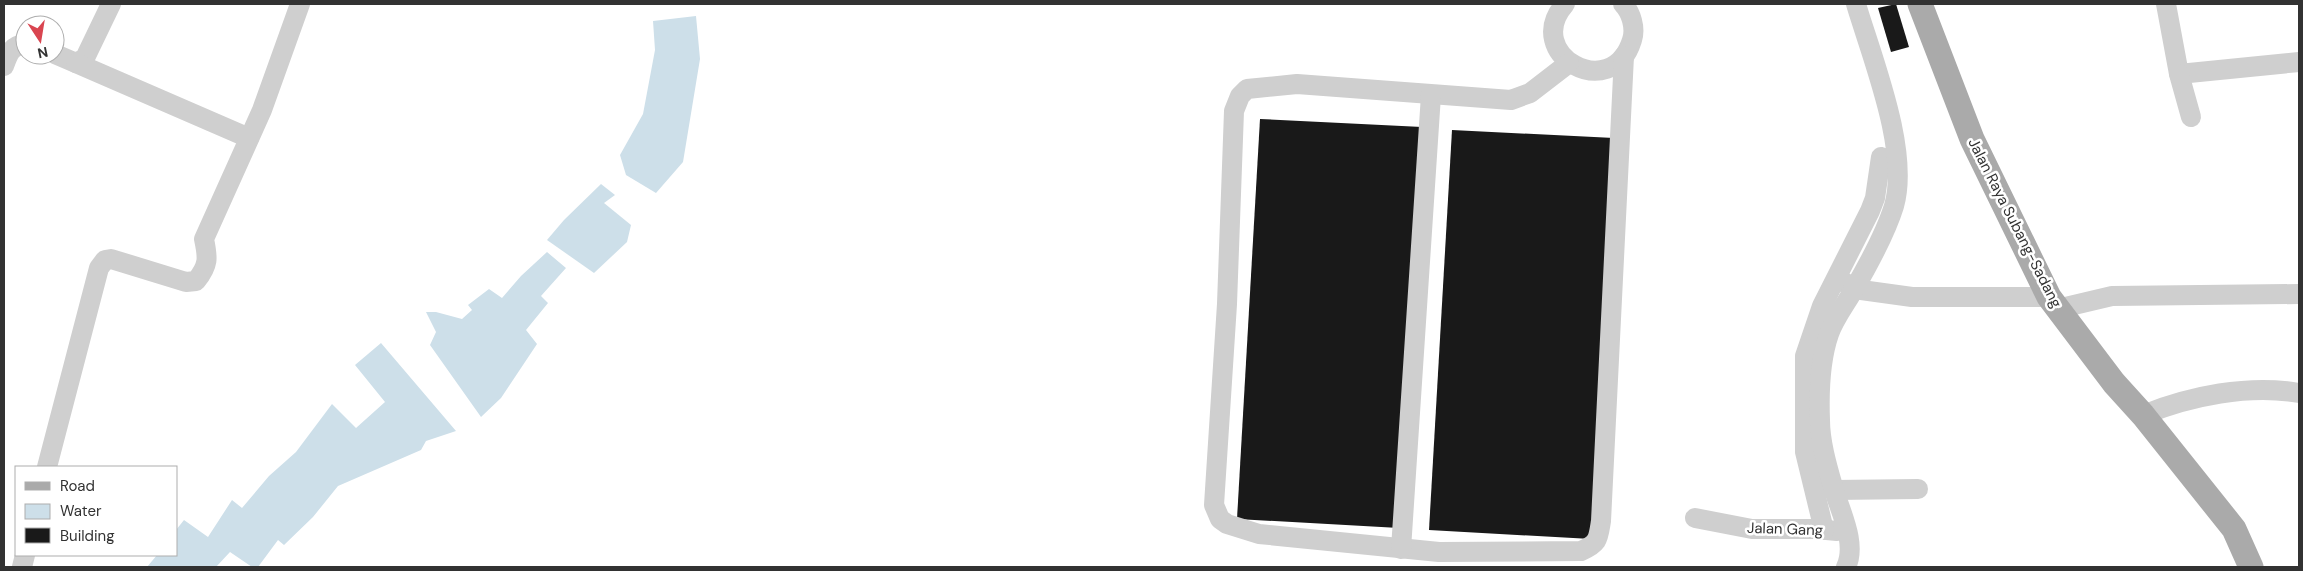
<svg xmlns="http://www.w3.org/2000/svg" width="2303" height="571" font-family="'DM Sans',sans-serif">
<style>
.water{fill:#cddfe9}
.building{fill:#191919}
.lines{fill:none;stroke-linecap:round;stroke-linejoin:round}
.minor{stroke:#cfcfcf;stroke-width:20}
.major{stroke:#aaa;stroke-width:25}
.labels{text-anchor:middle;stroke-width:5;stroke-linejoin:round;paint-order:stroke}
.street-label{font-size:15px;fill:#323232;stroke:#fff}
</style>
<rect width="100%" height="100%" fill="#fff"/>
<g class="water">
<path d="M696 16 700 59 683 162 656 193 626 175 620 155 643 114 655 50 653 21Z"/>
<path d="M601 184 615 195 604 203 631 225 627 242 594 273 547 240 564 220Z"/>
<path d="M547 252 566 268 541 296 548 303 526 330 537 344 501 398 481 417 430 345 436 332 426 312H436L462 319 472 310 468 305 489 289 502 298 521 276Z"/>
<path d="M381 343 456 431 426 441 421 450 338 486 313 517 284 545 278 540 258 567H252L230 552 216 567H147L157 555H176V530L184 520 208 537 232 500 242 508 269 476 296 452 332 404 356 428 385 402 355 365Z"/>
</g>
<g class="building">
<path d="M1896 4 1909 47 1891 52 1878 8Z"/>
<path d="M1260 119 1422 127 1399 528 1237 519Z"/>
<path d="M1452 130 1614 138 1591 539 1429 530Z"/>
</g>
<g class="lines">
<g class="minor">
<path d="M1565 4C1521 54 1612 105 1632 40 1636 28 1631 12 1623 4"/>
<path d="M2166 4 2179 74 2299 62"/>
<path d="M55 54 76 63 85 58 111 4"/>
<path d="M76 63 249 138"/>
<path d="M1569 63 1530 93 1511 100 1297 84 1247 89 1240 96 1234 111 1227 304 1214 505 1220 519 1227 524 1259 534 1439 552 1581 551C1599 543 1598 539 1601 521L1624 56"/>
<path d="M4 66C8 55 11 45 25 44"/>
<path d="M2179 74 2191 117"/>
<path d="M1844 282 1854 289 1912 297H2049"/>
<path d="M2057 309 2112 296 2299 294"/>
<path d="M2143 415C2190 396 2249 384 2299 393"/>
<path d="M47 467 99 268 105 260 111 259 186 282 196 281C209 265 208 258 204 239L262 110 300 4"/>
<path d="M1834 490 1918 489"/>
<path d="M1695 518 1752 529H1816L1837 531"/>
<path d="M1824 530 1805 452V356L1822 306 1870 211 1875 198 1881 157"/>
<path d="M1401 549 1431 95"/>
<path d="M22 567 25 555"/>
<path d="M1846 567C1857 544 1841 513 1834 490 1828 469 1820 443 1820 420 1819 393 1820 360 1829 334 1834 319 1845 305 1853 291 1867 267 1886 232 1894 206 1910 151 1872 58 1856 4"/>
</g>
<path class="major" d="M1920 4 1972 139 2049 297 2114 383 2143 415 2234 529 2251 567"/>
</g>
<g class="labels">
<g class="street-label">
<text transform="translate(2015 223) rotate(63)" y="5">Jalan Raya Subang-Sadang</text>
<text transform="translate(1785 529) rotate(2)" y="5">Jalan Gang</text>
</g>
</g>
<rect width="2303" height="571" fill="none" stroke="#323232" stroke-width="10"/>
<rect x="15" y="466" width="162" height="90" fill="#ffffff" stroke="#adadad"/>
<rect x="25" y="482" width="25" height="8" fill="#aaaaaa" stroke="#adadad"/>
<text x="60" y="491" font-size="15" fill="#323232">Road</text>
<rect x="25" y="504" width="25" height="15" fill="#cddfe9" stroke="#adadad"/>
<text x="60" y="516" font-size="15" fill="#323232">Water</text>
<rect x="25" y="528" width="25" height="15" fill="#191919" stroke="#adadad"/>
<text x="60" y="541" font-size="15" fill="#323232">Building</text>
<g transform="translate(40 40) rotate(168)"><circle r="24" fill="#ffffff" stroke="#adadad"/>
<path d="M0-4L9 19L0 12L-9 19Z" fill="#d94550"/>
<text y="-8" font-size="14" font-weight="bold" text-anchor="middle" fill="#323232">N</text>
</g>
</svg>
